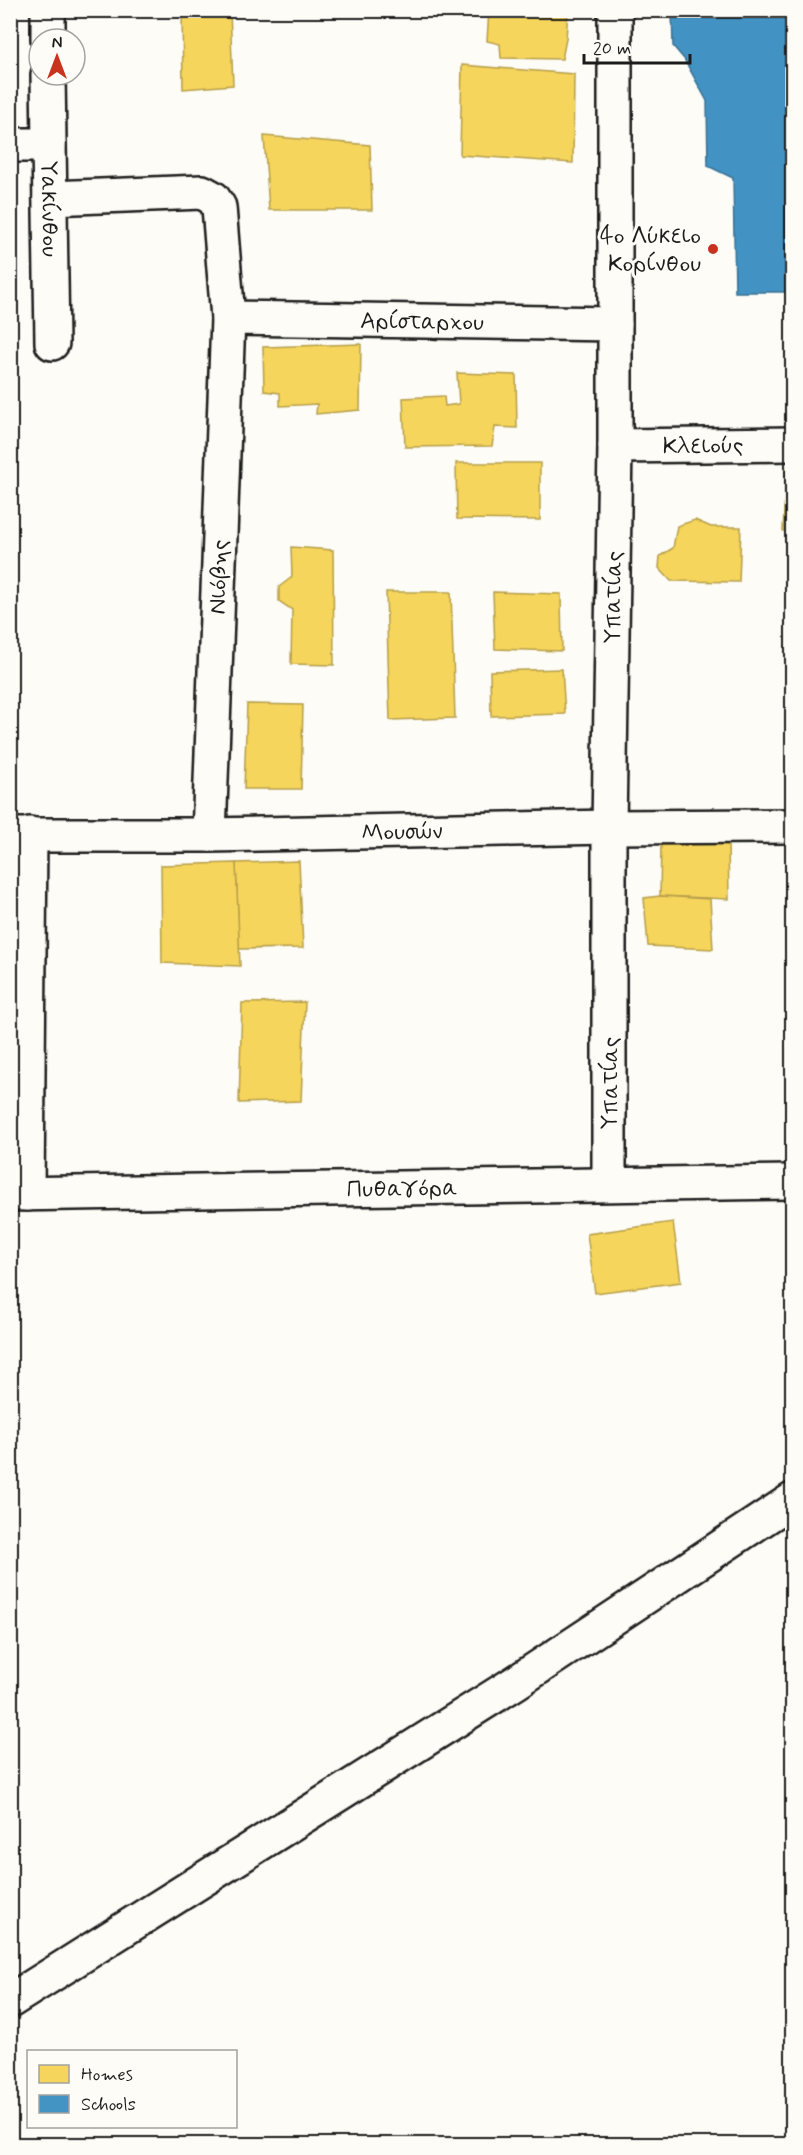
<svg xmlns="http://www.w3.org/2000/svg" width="803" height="2155" font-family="Mynerve,sans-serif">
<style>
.homes{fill:#f6d55c;stroke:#b59e49;stroke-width:1.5}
.schools{fill:#4393c3;stroke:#376f91;stroke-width:1.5}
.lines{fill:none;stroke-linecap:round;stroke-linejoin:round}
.street-casing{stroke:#1c1c1c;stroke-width:38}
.secondary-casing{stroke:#1c1c1c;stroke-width:38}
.street{stroke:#fdfcf7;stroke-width:33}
.secondary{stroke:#fdfcf7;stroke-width:33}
.poi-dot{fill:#c8321e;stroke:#fdfcf7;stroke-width:2}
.labels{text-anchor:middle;stroke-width:6;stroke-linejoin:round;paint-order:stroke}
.street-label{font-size:24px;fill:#1c1c1c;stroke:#fdfcf7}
.poi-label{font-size:24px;fill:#1c1c1c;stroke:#fdfcf7;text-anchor:end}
</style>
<rect width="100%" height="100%" fill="#fdfcf7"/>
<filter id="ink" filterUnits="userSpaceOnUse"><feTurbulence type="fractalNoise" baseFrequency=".0167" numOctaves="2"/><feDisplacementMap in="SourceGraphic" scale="12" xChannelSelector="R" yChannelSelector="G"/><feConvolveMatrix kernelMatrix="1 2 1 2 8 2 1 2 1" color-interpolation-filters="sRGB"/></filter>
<g filter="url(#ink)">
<g class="homes">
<path d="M182 10H230L233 85 183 89Z"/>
<path d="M489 10H568L566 39 562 59 501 58 500 44 487 41Z"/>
<path d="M462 65 574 74 573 163 460 155Z"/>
<path d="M264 136 370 145 372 210H269Z"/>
<path d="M361 344 360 410 316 414 317 404 280 406V393L264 391 263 347Z"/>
<path d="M457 373 516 375 517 428 495 427 492 446 405 447 403 398 444 396 445 406 459 404Z"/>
<path d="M456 463H540V520L457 519Z"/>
<path d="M792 469V533L783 531 786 470Z"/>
<path d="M695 520 711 527H741L739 582 671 581 659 568 660 556 673 548 677 526Z"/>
<path d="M291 547 333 550 334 665 291 664 292 610 279 601V587L292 577Z"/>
<path d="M386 592H451L455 718 390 720Z"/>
<path d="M493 592 561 594 562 651 495 649Z"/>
<path d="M562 669 565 714 491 716 490 671Z"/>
<path d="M247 704 303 705 301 789H244Z"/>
<path d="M661 843H728L729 899 660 896Z"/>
<path d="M299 861 303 948 239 949 236 863Z"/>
<path d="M236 863 240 966 162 963 161 865Z"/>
<path d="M660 896 710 899 713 949 648 946 644 898Z"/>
<path d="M305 1002 301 1101 239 1103 242 1003Z"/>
<path d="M673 1222 681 1282 595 1293 587 1234Z"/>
</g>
<path class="schools" d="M672 10H792V292H735L733 178 708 166 707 101 684 59 673 46Z"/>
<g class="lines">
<defs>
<g id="street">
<path d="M48 10V39"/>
<path id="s1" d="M48 75 52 343"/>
<path d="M10 145H49"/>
<path d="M50 198 202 192 213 198 219 207 228 318 209 835"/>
<path id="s2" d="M228 318 615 324"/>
<path id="s3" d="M615 446 792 444"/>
<path id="s4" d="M10 835H209L609 827 792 826"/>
<path id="s5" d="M609 1183V827L615 446V10"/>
<path d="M27 1194 30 834"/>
</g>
<g id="secondary">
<path id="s6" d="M10 1194 792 1182"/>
<path d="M10 2001 515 1683 792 1500"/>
</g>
</defs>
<use href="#street" class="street-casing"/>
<use href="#secondary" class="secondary-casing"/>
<use href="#street" class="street"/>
<use href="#secondary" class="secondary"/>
</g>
</g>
<circle class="poi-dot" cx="713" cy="249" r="6"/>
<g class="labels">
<g class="street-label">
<text dy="8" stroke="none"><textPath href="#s1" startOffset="134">Υακίνθου</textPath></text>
<text dy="8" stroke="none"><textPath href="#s2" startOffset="194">Αρίσταρχου</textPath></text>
<text dy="8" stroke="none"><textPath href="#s3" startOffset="88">Κλειούς</textPath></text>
<text transform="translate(218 577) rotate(-88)" y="8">Νιόβης</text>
<text dy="8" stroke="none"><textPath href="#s5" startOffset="586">Υπατίας</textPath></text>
<text dy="8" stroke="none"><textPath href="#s4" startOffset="392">Μουσών</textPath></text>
<text transform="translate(609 1083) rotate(-90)" y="8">Υπατίας</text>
<text dy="8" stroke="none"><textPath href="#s6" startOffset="392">Πυθαγόρα</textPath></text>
</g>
<g class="poi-label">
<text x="701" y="243">4ο Λύκειο<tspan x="701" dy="28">Κορίνθου</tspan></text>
</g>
</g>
<rect width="803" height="2155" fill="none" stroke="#fdfcf7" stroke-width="36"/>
<rect x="18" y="18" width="767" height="2119" fill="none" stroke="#1c1c1c" stroke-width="2" filter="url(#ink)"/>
<rect x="27" y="2050" width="210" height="78" fill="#fdfcf7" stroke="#a3a29f" stroke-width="1.5"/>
<rect x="39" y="2065" width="30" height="18" fill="#f6d55c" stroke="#a3a29f" stroke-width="1.5"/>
<text x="81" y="2080" font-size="18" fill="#1c1c1c">Homes</text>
<rect x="39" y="2095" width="30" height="18" fill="#4393c3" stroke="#a3a29f" stroke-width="1.5"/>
<text x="81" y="2110" font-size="18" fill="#1c1c1c">Schools</text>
<g transform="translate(57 57)"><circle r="28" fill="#fdfcf7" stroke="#a3a29f" stroke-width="1.5"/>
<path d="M0-4.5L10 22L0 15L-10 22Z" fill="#c8321e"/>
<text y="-9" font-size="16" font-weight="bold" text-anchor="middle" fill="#1c1c1c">N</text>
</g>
<path d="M584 54v9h106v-9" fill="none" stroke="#1c1c1c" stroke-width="3"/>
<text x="593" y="54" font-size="18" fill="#1c1c1c" stroke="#fdfcf7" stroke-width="4.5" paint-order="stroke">20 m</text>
</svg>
